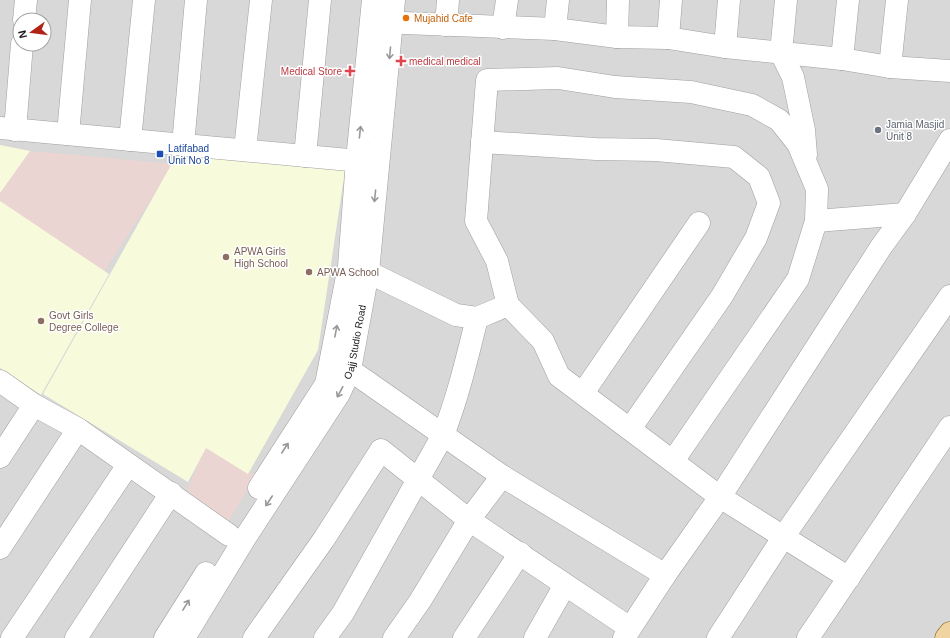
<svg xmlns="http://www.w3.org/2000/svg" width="950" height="638" font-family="Arial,sans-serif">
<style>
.residential{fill:#d9d8d8;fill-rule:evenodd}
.commercial{fill:#ebd5d2}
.education{fill:#f8fbdb}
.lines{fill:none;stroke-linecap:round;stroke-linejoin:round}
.minor-casing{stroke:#9f9f9f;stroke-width:23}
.major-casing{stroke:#826610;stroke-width:23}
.minor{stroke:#fff;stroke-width:22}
.major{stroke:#f0d5a2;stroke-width:22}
.oneway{stroke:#989898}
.food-dot{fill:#e8710a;stroke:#fff;stroke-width:1.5}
.health-dot{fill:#e0444e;stroke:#fff;stroke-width:1.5}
.worship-dot{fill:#6b7280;stroke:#fff;stroke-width:1.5}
.transit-dot{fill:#1a4fb4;stroke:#fff;stroke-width:1.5}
.education-dot{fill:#8d6e63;stroke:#fff;stroke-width:1.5}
.labels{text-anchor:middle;stroke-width:3;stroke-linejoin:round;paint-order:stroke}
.food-label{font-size:10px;fill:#c56008;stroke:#fff;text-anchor:start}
.health-label{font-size:10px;fill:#be3a42;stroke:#fff;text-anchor:start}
.worship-label{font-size:10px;fill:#5b616d;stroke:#fff;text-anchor:start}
.transit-label{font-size:10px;fill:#164399;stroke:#fff;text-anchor:start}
.education-label{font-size:10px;fill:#785e54;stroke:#fff;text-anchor:start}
.street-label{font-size:10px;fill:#1b1b1b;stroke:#fff}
</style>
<rect width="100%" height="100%" fill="#ebe9e2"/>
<path class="residential" d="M0 0H950V638H0ZM20 20H44V44H20Z"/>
<g class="commercial">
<path d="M30 151 174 164 104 272 0 201V193Z"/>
<path d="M206 445 256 476 228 522 187 491Z"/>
</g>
<g class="education">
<path d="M0 145 30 151 0 193Z"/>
<path d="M180 149 346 164 318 350 248 474 206 448 188 482 43 394Z"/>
<path d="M0 201 109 274 41 395 0 368Z"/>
</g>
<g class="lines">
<defs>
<g id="minor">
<path d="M786 0 781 53 793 77 804 130 806 155"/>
<path d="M24 20 26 0"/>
<path d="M379 22 555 29 617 37 668 38 725 47 842 59 890 67 950 71"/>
<path d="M446 25 448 0"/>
<path d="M503 28 507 0"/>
<path d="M555 29 558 0"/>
<path d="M617 37 618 0"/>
<path d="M668 38 671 0"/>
<path d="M725 47 729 0"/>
<path d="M842 59 848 0"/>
<path d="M890 67 897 0"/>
<path d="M0 128 371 162"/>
<path d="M15 130 22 44"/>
<path d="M68 134 80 0"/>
<path d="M130 140 144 0"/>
<path d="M482 142 596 149 656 150 734 157 759 177 769 203 756 238 722 296 630 429"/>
<path d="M183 145 196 0"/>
<path d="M245 150 261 0"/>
<path d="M305 156 320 0"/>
<path d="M816 221 905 214"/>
<path d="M368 272 456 315 477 318 508 305 497 261 476 221 487 80 558 78 615 87 691 92 752 105 779 120 798 144 817 189 816 221 798 279 673 461"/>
<path d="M508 305 543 341 559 376 720 497 849 578"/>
<path d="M350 370 502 476 665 575"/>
<path d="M0 381 34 405 78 429 229 535"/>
<path d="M583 393 699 223"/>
<path d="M0 457 34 405"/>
<path d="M259 488 326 384 349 266 357 160 373 0"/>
<path d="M0 548 78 429"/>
<path d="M12 638 128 465"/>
<path d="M76 638 171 493"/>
<path d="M165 638 206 573"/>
<path id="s1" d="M184 638 245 538 339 394 350 370 368 272 394 0"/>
<path d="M254 638 324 539 381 450 469 520 630 628"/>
<path d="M325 638 343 613 443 435C458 397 467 358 477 318"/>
<path d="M394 638 420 601 469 520 502 476"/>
<path d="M464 638 520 553"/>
<path d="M535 638 565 585"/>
<path d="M624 638 665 575 720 497 881 247 905 214 950 140"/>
<path d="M718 638 784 536 950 296"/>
<path d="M808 638 950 427"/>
</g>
<path id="major" d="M946 638 950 633"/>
</defs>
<use href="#minor" class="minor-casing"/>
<use href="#major" class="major-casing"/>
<use href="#minor" class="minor"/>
<use href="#major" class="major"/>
</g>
<defs><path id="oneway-shaft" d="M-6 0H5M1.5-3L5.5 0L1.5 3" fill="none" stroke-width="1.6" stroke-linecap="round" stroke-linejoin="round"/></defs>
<g class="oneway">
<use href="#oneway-shaft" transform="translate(390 53) rotate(95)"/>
<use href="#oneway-shaft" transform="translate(360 132) rotate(-84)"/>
<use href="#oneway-shaft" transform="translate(375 196) rotate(96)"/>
<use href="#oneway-shaft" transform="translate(336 331) rotate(-79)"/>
<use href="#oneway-shaft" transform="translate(340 392) rotate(118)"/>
<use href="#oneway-shaft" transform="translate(285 448) rotate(-57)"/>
<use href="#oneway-shaft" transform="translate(269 501) rotate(123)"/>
<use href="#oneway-shaft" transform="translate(186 605) rotate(-58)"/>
</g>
<circle class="food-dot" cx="406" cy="18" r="4"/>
<g class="health-dot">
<path d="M399 55h4v4h4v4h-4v4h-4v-4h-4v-4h4z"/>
<path d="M348 65h4v4h4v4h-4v4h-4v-4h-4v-4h4z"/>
</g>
<circle class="worship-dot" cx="878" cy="130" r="4"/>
<rect class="transit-dot" x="156" y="150" width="8" height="8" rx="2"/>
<g class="education-dot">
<circle cx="226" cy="257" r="4"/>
<circle cx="309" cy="272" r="4"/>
<circle cx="41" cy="321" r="4"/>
</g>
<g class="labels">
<g class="food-label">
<text x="414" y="22">Mujahid Cafe</text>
</g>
<g class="health-label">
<text x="409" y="65">medical medical</text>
<text x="342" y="75" text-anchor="end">Medical Store</text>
</g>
<g class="worship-label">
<text x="886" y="128">Jamia Masjid<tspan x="886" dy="12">Unit 8</tspan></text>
</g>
<g class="transit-label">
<text x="168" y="152">Latifabad<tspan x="168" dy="12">Unit No 8</tspan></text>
</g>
<g class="education-label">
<text x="234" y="255">APWA Girls<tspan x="234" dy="12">High School</tspan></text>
<text x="317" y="276">APWA School</text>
<text x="49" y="319">Govt Girls<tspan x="49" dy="12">Degree College</tspan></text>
</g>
<g class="street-label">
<text dy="4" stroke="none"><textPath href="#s1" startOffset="344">Oajj Studio Road</textPath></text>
</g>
</g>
<g transform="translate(32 32) rotate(256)"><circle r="19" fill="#ffffff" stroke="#a4a4a4"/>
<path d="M0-3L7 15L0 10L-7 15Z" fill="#b02316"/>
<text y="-6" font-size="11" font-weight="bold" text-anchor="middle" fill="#1b1b1b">N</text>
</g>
</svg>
